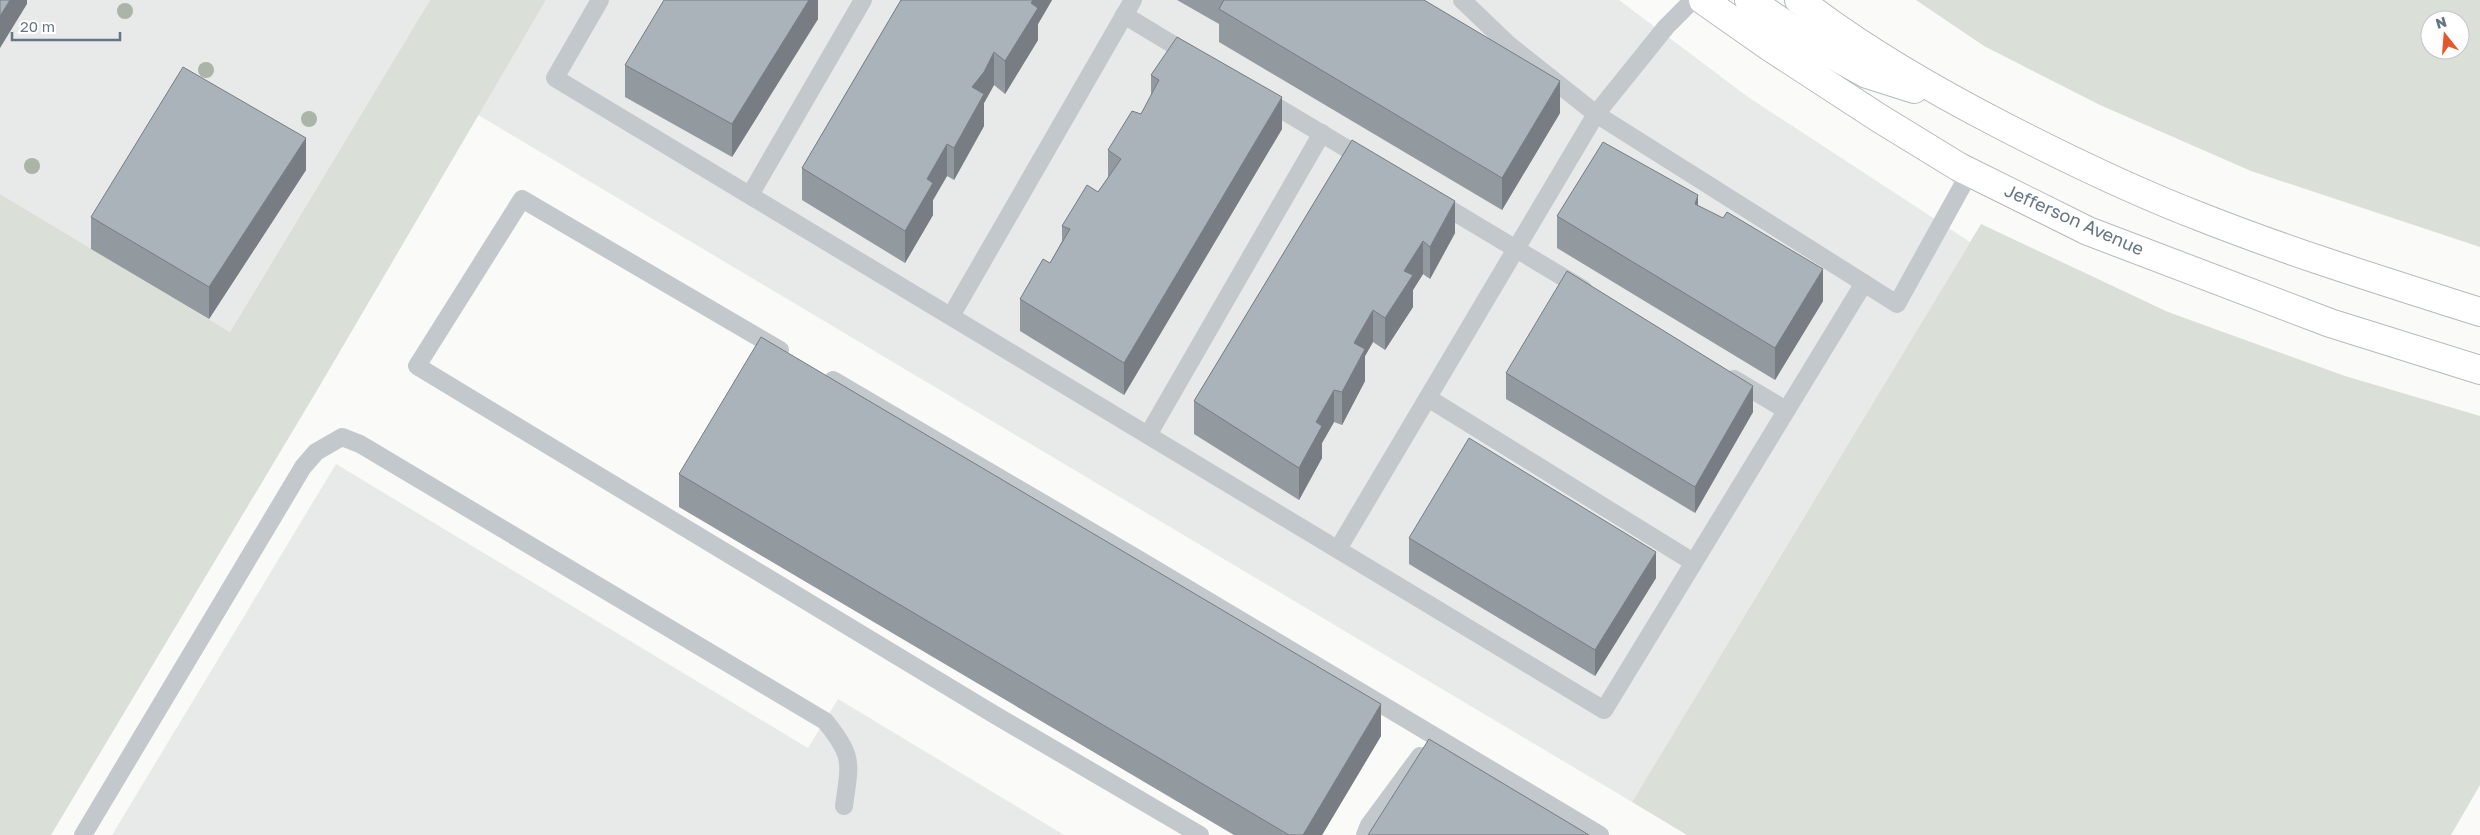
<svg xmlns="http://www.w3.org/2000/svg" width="2480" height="835" font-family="'Golos Text',sans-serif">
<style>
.built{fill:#e8e9e9}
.green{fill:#dadfd7;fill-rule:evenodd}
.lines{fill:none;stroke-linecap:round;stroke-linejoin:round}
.primary-casing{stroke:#b5babe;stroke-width:30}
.lane{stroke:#c3c8cc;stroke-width:18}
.primary{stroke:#fff;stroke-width:28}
.tree{fill:#aab4a7}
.wall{fill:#929a9f}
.shaded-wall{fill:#777d82}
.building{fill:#aab3b9;stroke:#777d82}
.labels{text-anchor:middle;stroke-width:5;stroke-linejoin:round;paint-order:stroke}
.street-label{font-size:18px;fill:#657683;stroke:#fff}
</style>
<rect width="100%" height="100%" fill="#fafaf8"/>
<g class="built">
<path d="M0 0H430L230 332 0 194Z"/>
<path d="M546 0H1619L1748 97 1970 242 1632 802 478 115Z"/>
<path d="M336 464 808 748 838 699 1064 835H112Z"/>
</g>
<g class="green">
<path d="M430 0H546L319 387 51 835H0V194L230 332Z"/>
<path d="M1916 0H2480V247L2251 171 2100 105 1984 46ZM2430 20H2460V50H2430Z"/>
<path d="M1981 224 2168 312 2345 376 2480 416V785L2451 835H1687L1632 802Z"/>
</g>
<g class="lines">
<defs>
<g id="primary">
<path d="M1703 0 1770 47 1879 118 1959 167 2088 231 2330 323 2480 370"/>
<path d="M1749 0 1820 48 1867 74 1914 89"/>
<path d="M1799 0C1863 50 1933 90 2005 127 2069 160 2133 191 2201 217 2292 253 2386 282 2480 312"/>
</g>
</defs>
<use href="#primary" class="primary-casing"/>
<g class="lane">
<path d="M600 0 555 78 1604 710 1864 283"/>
<path d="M1462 0 1508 44 1596 114 1897 304 1970 172"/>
<path d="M1124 15 1192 56"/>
<path d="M1262 98 1366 160"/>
<path d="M750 195 863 0"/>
<path d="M1436 201 1583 289"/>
<path d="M951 316 1133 0"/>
<path d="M780 350 522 199 417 366 995 715 1200 835"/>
<path d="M1734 379 1786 410"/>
<path d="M833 380 1138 559 1600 835"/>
<path d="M1428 398 1693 562"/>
<path d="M1148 435 1322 133"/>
<path d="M1338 549 1596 114 1666 27 1693 0"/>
<path d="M83 835 303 467 316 452 342 437 360 444 825 721C854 756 850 763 844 806"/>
<path d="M1365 835 1369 825 1420 756"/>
</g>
<use href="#primary" class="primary"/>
</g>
<g class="tree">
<circle cx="125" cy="11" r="8"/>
<circle cx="206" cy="70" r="8"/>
<circle cx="309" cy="119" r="8"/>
<circle cx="32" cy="166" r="8"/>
</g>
<g class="wall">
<path d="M818 0V19L732 157 625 97V65Z"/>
<path d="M901 0H1052L1038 24V40L1005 94 994 85 984 103V126L954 180 947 176 933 200V215L905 263 802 200V168Z"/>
<path d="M1177 0H1424L1560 113 1502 210 1219 42V24Z"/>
<path d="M1151 75 1282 129 1124 395 1020 331V299L1050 263 1062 241V226L1098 192 1108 177V150L1141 114 1151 96Z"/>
<path d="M1352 140 1455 233 1430 279 1423 274 1413 290V307L1385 350 1373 342 1365 356V381L1342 425 1334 422 1322 443V458L1299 500 1194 434V401Z"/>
<path d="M306 170 209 319 91 249V217Z"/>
<path d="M1698 205 1823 301 1775 380 1557 248V216Z"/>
<path d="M1506 373 1753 412 1695 513 1506 399Z"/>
<path d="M679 474 1381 736 1322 835H1234L679 507Z"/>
<path d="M1409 538 1656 578 1595 676 1409 564Z"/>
</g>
<g class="shaded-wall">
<path d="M10 0H27V4L0 48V16Z"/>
<path d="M809 0H818V19L732 157V124Z"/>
<path d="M1033 0H1052L1038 24V40L1005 94V61Z"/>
<path d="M994 52V85L984 103V126L954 180V148L972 87Z"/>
<path d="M1560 81V113L1502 210V178Z"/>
<path d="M1282 97V129L1124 395V363Z"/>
<path d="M306 138V170L209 319V287Z"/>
<path d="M947 144V176L933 200V215L905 263V231L927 179Z"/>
<path d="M1698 195V227L1695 204Z"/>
<path d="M1455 201V233L1430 279V247Z"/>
<path d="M1423 241V274L1413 290V307L1385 350V318L1404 271Z"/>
<path d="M1823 269V301L1775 380V348Z"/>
<path d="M1373 310V342L1365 356V381L1342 425V392L1354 343Z"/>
<path d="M1753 386V412L1695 513V487Z"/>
<path d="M1334 390V422L1322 443V458L1299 500V468L1316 422Z"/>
<path d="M1656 552V578L1595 676V650Z"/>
<path d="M1381 704V736L1322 835H1303Z"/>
</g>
<g class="building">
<path d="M0 0H10L0 16Z"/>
<path d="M664 0H809L732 124 625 65Z"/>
<path d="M901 0H1033L1031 3 1038 8 1005 61 994 52 984 72 972 87 984 94 954 148 947 144 927 179 933 183 905 231 802 168Z"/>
<path d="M1224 0H1424L1560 81 1502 178 1219 9Z"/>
<path d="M1177 37 1282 97 1124 363 1020 299 1043 259 1050 263 1070 229 1062 226 1087 185 1098 192 1121 159 1108 150 1132 111 1141 114 1159 80 1151 75Z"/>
<path d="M183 67 306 138 209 287 91 217Z"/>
<path d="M1352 140 1455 201 1430 247 1423 241 1404 271 1413 275 1385 318 1373 310 1354 343 1365 349 1342 392 1334 390 1316 422 1322 426 1299 468 1194 401Z"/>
<path d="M1603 142 1698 195 1695 204 1723 218 1727 212 1823 269 1775 348 1557 216Z"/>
<path d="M1567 271 1753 386 1695 487 1506 373Z"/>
<path d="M761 337 1381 704 1303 835H1289L679 474Z"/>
<path d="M1469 438 1656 552 1595 650 1409 538Z"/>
<path d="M1429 739 1589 835H1368Z"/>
</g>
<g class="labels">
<g class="street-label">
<text transform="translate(2074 220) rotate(24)" y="6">Jefferson Avenue</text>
</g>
</g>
<g transform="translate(2445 35) rotate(343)"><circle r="24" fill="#ffffff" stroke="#c1c8cd"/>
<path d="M0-4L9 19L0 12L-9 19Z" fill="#e4572e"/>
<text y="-8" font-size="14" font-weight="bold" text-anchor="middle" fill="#657683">N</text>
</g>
<path d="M12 32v8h108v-8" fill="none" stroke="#657683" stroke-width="2.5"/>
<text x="20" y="32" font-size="15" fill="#657683" stroke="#ffffff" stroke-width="4" paint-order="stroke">20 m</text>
</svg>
